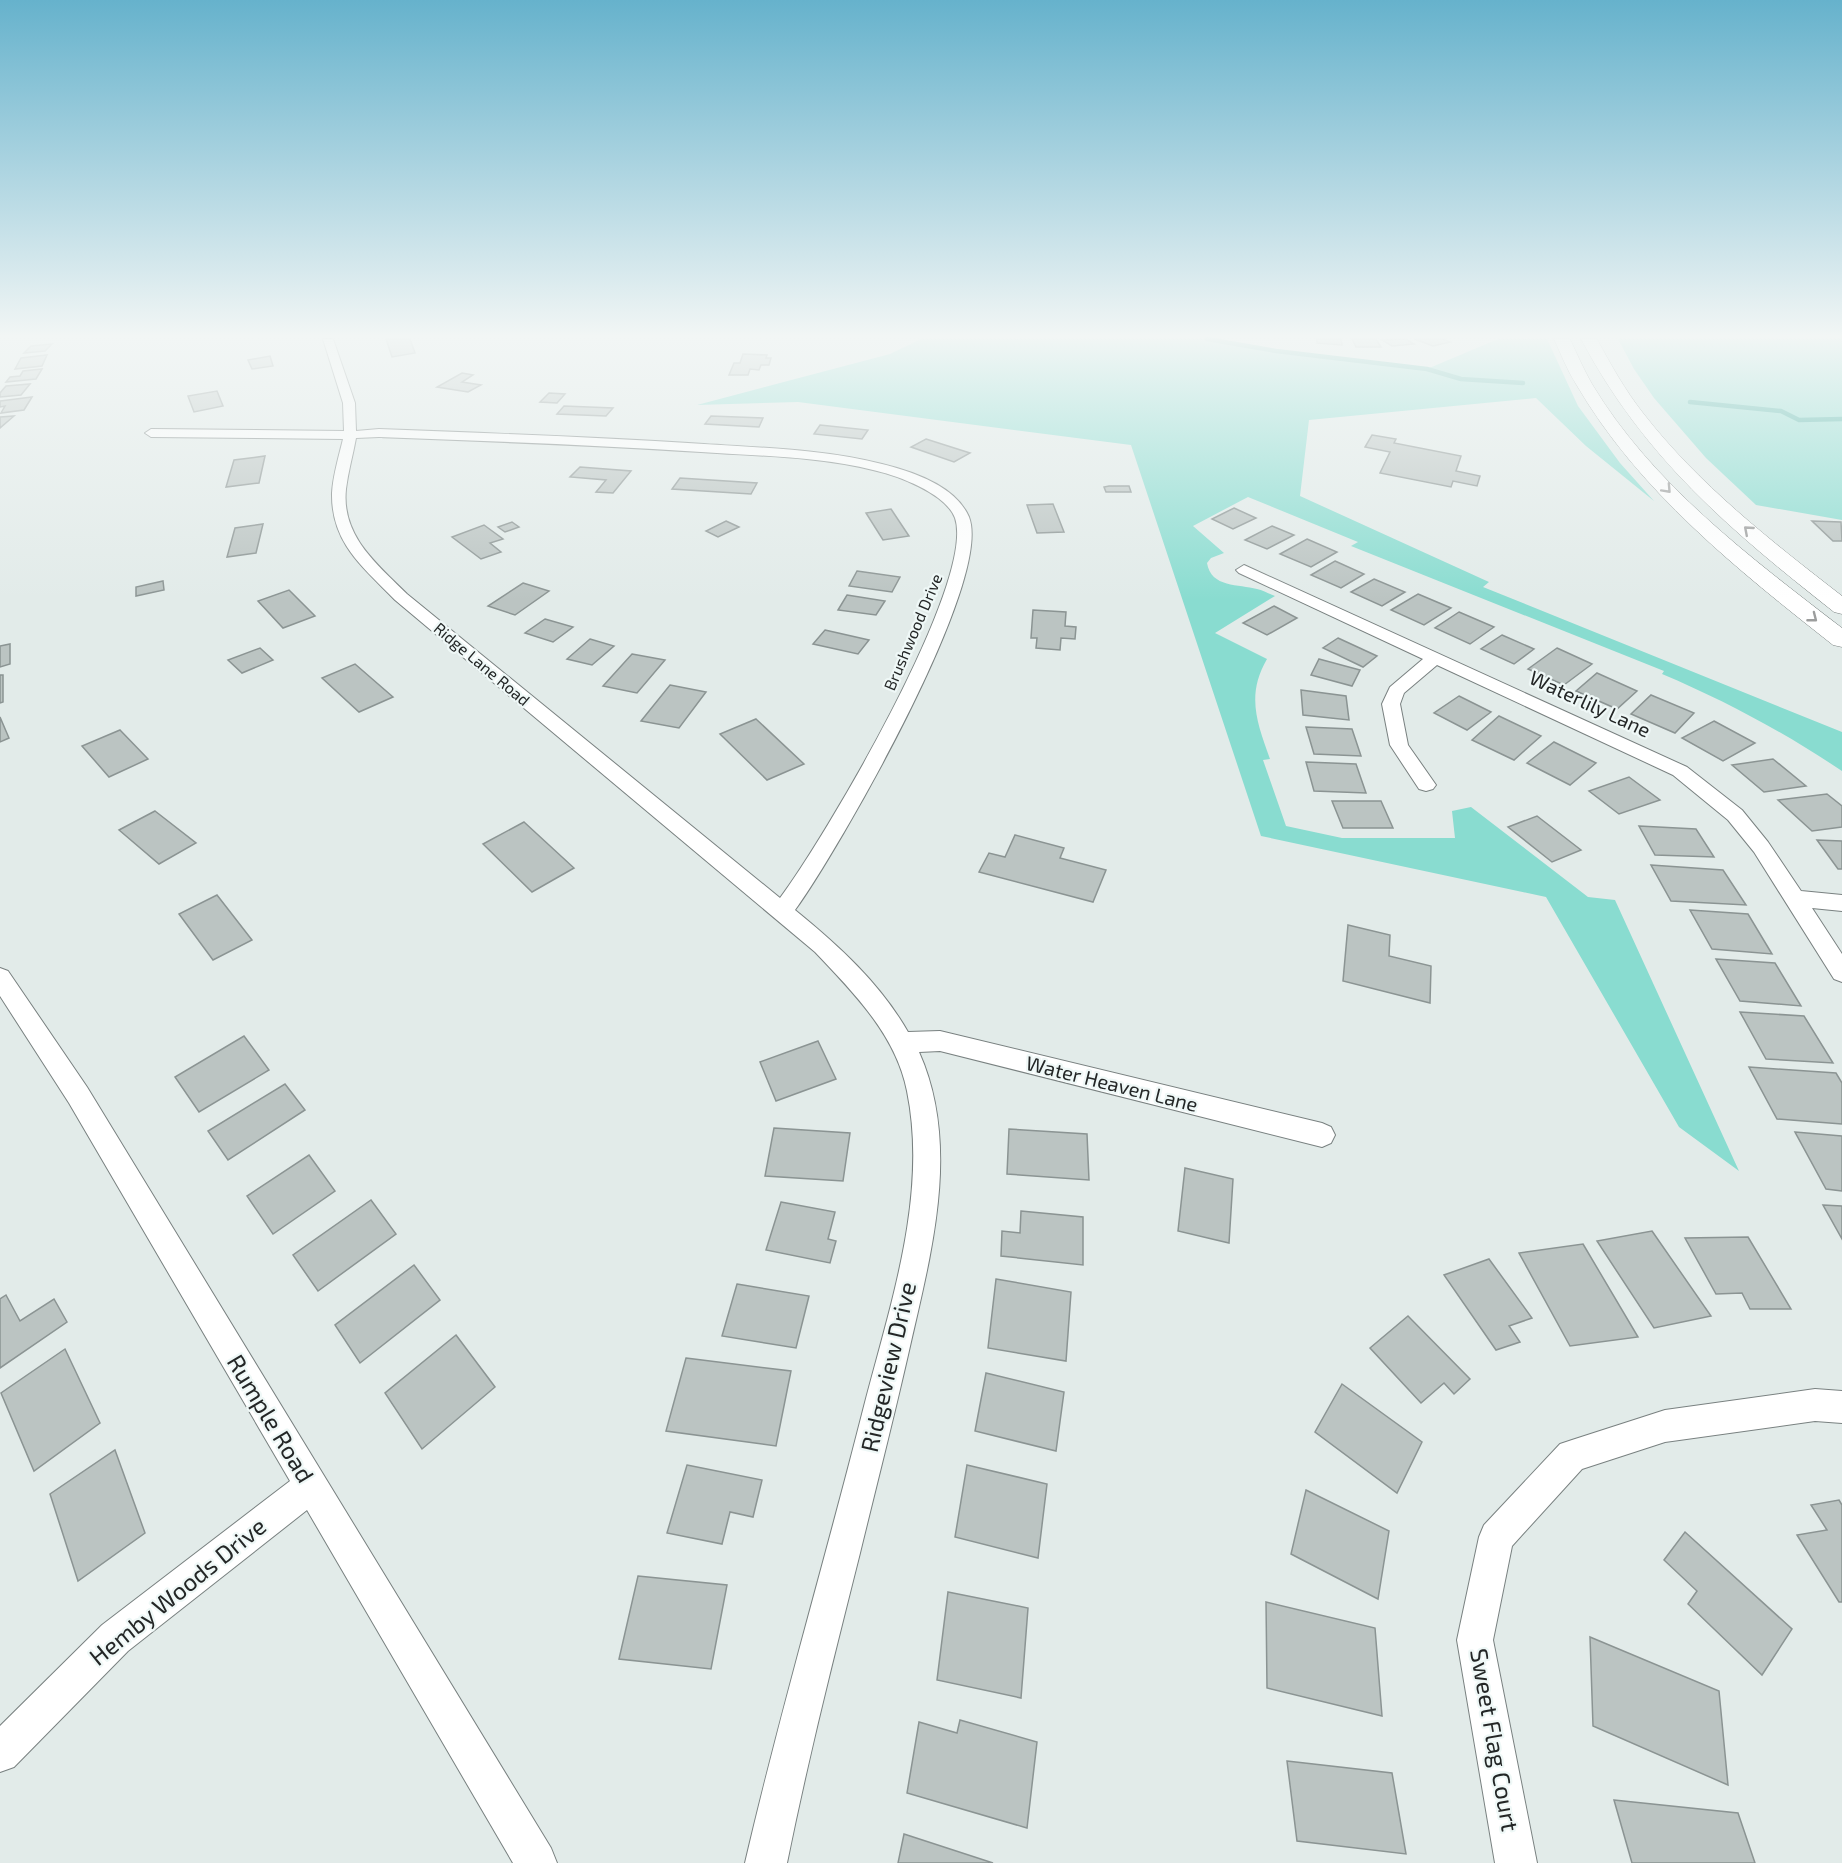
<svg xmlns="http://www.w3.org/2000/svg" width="1842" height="1863" font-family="'Exo 2',sans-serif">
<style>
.green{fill:#89dcd0}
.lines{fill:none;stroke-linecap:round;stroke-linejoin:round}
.stream{stroke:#43b0a3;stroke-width:4.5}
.building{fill:#bbc4c2;stroke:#8b9493;stroke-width:1.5}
.street-casing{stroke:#798180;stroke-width:2}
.secondary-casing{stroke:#798180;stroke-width:1}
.street{fill:#fff;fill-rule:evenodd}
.secondary{fill:#fff;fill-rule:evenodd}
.oneway{stroke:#9c9d9d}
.labels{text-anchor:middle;stroke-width:4.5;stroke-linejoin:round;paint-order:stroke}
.far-street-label{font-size:16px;fill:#232626;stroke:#eff8f7}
.street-label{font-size:20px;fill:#232626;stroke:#eff8f7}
.near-street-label{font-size:24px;fill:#232626;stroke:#eff8f7}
</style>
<rect width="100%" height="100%" fill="#e2ebe9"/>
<g class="green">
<path d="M921 339H1207L1276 351 1427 369 1498 339H1547L1578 406 1620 463 1654 501 1586 446 1536 398 1309 420 1300 496 1489 582 1483 587 1842 732V771C1785 733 1726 701 1662 674L1664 671 1351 546 1358 542 1248 497 1193 526 1224 553 1211 558 1207 563C1211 588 1239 584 1257 589 1263 590 1269 594 1275 596L1215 633 1267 659C1246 695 1257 723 1270 759L1263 760 1286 826 1342 838H1455L1452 811 1471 807 1588 897 1615 900 1739 1171 1679 1127 1546 897 1261 836 1131 445 798 402 697 405 890 354Z"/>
<path d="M1618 339H1842V520L1756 505 1706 458 1654 398 1634 369Z"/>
</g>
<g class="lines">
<g class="stream">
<path d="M1207 339 1276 351 1427 369 1461 379 1523 383"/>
<path d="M1690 402 1781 411 1799 420 1842 419"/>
</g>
</g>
<g class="building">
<path d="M386 339H410L415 353 392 357Z"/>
<path d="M1317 339H1341L1342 345 1317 343Z"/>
<path d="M1352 339H1376L1381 347H1356Z"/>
<path d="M1406 339 1414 344 1392 346 1382 340Z"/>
<path d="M1414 339H1443L1450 342 1433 346Z"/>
<path d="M52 344 45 351 24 353 31 346Z"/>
<path d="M743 354 767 355 766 358H771L769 365H761L759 370 750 369 748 375H729L734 363H740Z"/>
<path d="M47 355 42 366 15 369 21 358Z"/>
<path d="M270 356 273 366 252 369 248 360Z"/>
<path d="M42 369 36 379 6 382 10 377 20 376 23 371Z"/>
<path d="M462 373 473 375 462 382 481 385 468 392 437 387Z"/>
<path d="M30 384 21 395 0 397V393L6 386Z"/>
<path d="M217 391 223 406 194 412 188 396Z"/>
<path d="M549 393 565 394 557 403 540 402Z"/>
<path d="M32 397 24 410 1 413 5 406 0 407V401Z"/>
<path d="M564 406 613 408 606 416 557 414Z"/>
<path d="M14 416 0 428V417Z"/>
<path d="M711 416 763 418 759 427 705 424Z"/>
<path d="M820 425 868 430 862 439 814 434Z"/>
<path d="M1372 435 1396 439 1394 443 1461 456 1456 471 1480 476 1477 486 1453 481 1451 487 1380 473 1390 452 1365 447Z"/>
<path d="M926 439 970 453 954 462 911 447Z"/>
<path d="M265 456 259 483 226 487 234 460Z"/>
<path d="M580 467 631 471 613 493 596 492 606 480 570 477Z"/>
<path d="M680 478 757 483 751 494 672 489Z"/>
<path d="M1109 486H1129L1131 492H1106L1104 487Z"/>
<path d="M1053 504 1064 532 1037 533 1027 505Z"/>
<path d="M1234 508 1256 518 1233 529 1212 519Z"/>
<path d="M891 509 909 536 883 540 866 513Z"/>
<path d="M726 521 739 527 718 537 706 531Z"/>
<path d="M1812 521 1841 522 1842 541H1833Z"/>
<path d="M512 522 519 527 505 532 498 527Z"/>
<path d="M263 524 256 553 227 557 235 528Z"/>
<path d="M484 525 503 539 490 543 501 552 481 559 452 537Z"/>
<path d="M1272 526 1294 535 1267 549 1245 540Z"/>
<path d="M1307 539 1337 552 1311 567 1280 554Z"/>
<path d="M1335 561 1364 574 1341 588 1311 575Z"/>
<path d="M857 571 900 577 892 592 849 586Z"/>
<path d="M1374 579 1405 592 1382 606 1351 592Z"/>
<path d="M163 581 164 590 136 596V587Z"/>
<path d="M523 583 549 591 515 615 488 606Z"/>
<path d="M289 590 315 616 283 628 258 601Z"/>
<path d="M1418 594 1451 608 1424 625 1391 610Z"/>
<path d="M847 595 885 601 876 615 838 610Z"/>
<path d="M1274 606 1297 618 1267 635 1243 623Z"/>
<path d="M1033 610 1066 612 1065 626 1076 627 1075 639 1061 638 1060 650 1036 648 1037 638H1031Z"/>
<path d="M1459 612 1494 627 1470 644 1435 628Z"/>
<path d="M545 619 573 627 553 642 525 633Z"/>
<path d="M825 630 869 640 858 654 813 644Z"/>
<path d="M1502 635 1534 649 1514 664 1481 649Z"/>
<path d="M1338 638 1377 656 1363 667 1323 648Z"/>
<path d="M590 639 614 646 592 665 567 659Z"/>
<path d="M10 644V664L0 667V646Z"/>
<path d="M260 648 273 660 242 673 228 660Z"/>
<path d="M1557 648 1592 664 1564 685 1528 669Z"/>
<path d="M632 654 665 660 637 693 603 686Z"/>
<path d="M1319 659 1360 670 1352 686 1311 675Z"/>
<path d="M355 664 393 697 359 712 322 678Z"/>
<path d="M1597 673 1637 691 1617 709 1576 691Z"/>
<path d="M0 675H3V702L0 703Z"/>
<path d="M670 685 706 692 679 728 641 721Z"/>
<path d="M1301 690 1346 696 1349 720 1303 715Z"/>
<path d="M1651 695 1694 713 1675 733 1631 714Z"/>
<path d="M1459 696 1491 712 1467 730 1434 713Z"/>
<path d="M1499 716 1541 736 1514 760 1472 740Z"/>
<path d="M0 717 9 738 0 742Z"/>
<path d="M756 719 804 764 767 780 720 734Z"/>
<path d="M1714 721 1755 743 1723 761 1682 738Z"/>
<path d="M1306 727 1352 729 1361 756 1314 754Z"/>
<path d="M120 730 148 759 109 777 82 746Z"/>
<path d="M1554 742 1596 763 1570 785 1527 763Z"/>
<path d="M1773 759 1806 786 1764 792 1732 765Z"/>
<path d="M1306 762 1356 764 1366 793 1314 791Z"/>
<path d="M1629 777 1660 800 1619 814 1589 791Z"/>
<path d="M1827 794 1842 806V827L1812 831 1778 800Z"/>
<path d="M1332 801H1381L1393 828H1343Z"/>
<path d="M155 811 196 843 159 864 119 830Z"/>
<path d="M1537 816 1581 850 1552 862 1508 827Z"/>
<path d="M524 822 574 868 532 892 483 844Z"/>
<path d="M1639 826 1696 829 1714 857 1655 855Z"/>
<path d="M1015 835 1064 848 1060 858 1106 870 1093 902 979 872 989 853 1005 857Z"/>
<path d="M1817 840 1842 841V869H1838Z"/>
<path d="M1651 865 1723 870 1746 905 1671 901Z"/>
<path d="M217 895 252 940 213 960 179 914Z"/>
<path d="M1690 910 1748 914 1772 954 1712 949Z"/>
<path d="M1348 925 1390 935 1389 956 1431 966 1430 1003 1343 981Z"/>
<path d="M1716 959 1775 963 1801 1006 1740 1001Z"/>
<path d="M1740 1012 1804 1016 1833 1063 1766 1059Z"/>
<path d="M244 1036 269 1070 199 1112 175 1077Z"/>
<path d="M818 1041 836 1079 776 1101 760 1062Z"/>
<path d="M1749 1067 1836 1073 1842 1083V1124L1777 1119Z"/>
<path d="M285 1084 305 1110 228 1160 208 1131Z"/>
<path d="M774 1128 850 1133 843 1181 765 1176Z"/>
<path d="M1009 1129 1087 1134 1089 1180 1007 1174Z"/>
<path d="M1795 1132 1842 1136V1191L1826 1189Z"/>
<path d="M309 1155 335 1191 273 1234 247 1196Z"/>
<path d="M1185 1168 1233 1179 1229 1243 1178 1231Z"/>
<path d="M371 1200 396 1234 318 1291 293 1255Z"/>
<path d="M781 1202 835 1212 828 1239 836 1241 830 1263 766 1250Z"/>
<path d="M1823 1205 1842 1206V1239Z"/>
<path d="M1021 1211 1083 1217V1265L1001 1256 1002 1231 1020 1233Z"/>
<path d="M1652 1231 1711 1316 1654 1328 1597 1241Z"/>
<path d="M1748 1237 1791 1309H1750L1742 1293 1716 1294 1685 1238Z"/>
<path d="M1583 1244 1638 1337 1570 1346 1519 1253Z"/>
<path d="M1489 1259 1532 1318 1509 1326 1520 1342 1496 1350 1444 1275Z"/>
<path d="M414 1265 440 1300 360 1363 335 1325Z"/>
<path d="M996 1279 1071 1292 1066 1361 988 1348Z"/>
<path d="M737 1284 809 1296 796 1348 722 1336Z"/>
<path d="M6 1295 20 1321 54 1299 67 1322 0 1368V1299Z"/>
<path d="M1408 1316 1470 1379 1454 1394 1444 1383 1421 1403 1370 1348Z"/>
<path d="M456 1335 495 1387 422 1449 385 1393Z"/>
<path d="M65 1349 100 1423 34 1471 1 1393Z"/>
<path d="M686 1358 791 1371 776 1446 666 1431Z"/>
<path d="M986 1373 1064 1392 1056 1451 975 1431Z"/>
<path d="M1342 1384 1422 1442 1397 1493 1315 1432Z"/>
<path d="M115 1450 145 1533 78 1581 50 1494Z"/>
<path d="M687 1465 762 1480 753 1517 730 1512 722 1544 667 1533Z"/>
<path d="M967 1465 1047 1484 1038 1558 955 1537Z"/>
<path d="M1306 1490 1389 1531 1378 1599 1291 1554Z"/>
<path d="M1839 1500 1842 1505V1602H1839L1797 1535 1827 1530 1811 1505Z"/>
<path d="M1685 1532 1792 1629 1762 1675 1688 1604 1697 1591 1664 1560Z"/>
<path d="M638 1576 727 1585 711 1669 619 1659Z"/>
<path d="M948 1592 1028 1608 1021 1698 937 1680Z"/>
<path d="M1266 1602 1375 1628 1382 1716 1267 1688Z"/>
<path d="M1590 1637 1719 1691 1728 1785 1593 1726Z"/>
<path d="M960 1720 1037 1742 1027 1828 907 1793 919 1722 957 1733Z"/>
<path d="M1287 1761 1392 1773 1406 1854 1297 1841Z"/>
<path d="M1614 1800 1738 1813 1755 1863H1632Z"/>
<path d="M904 1834 993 1863H898Z"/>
</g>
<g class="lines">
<defs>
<g id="street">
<path d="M323 339H333L355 403 356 431 379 429C488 433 596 437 704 444 763 448 824 449 882 464 911 471 956 486 969 517 994 581 837 852 795 910 838 945 880 983 908 1032L940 1031 1322 1123 1331 1127 1335 1135 1331 1143 1322 1147 940 1051 919 1052C962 1148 930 1257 908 1355 893 1421 876 1487 860 1553 834 1656 808 1759 787 1863H745C780 1712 824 1564 862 1414 888 1311 929 1198 907 1091 896 1035 853 992 815 952L395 600C363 567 331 543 332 493 333 475 339 456 343 439L151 437 145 433 151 429 344 431 343 403ZM379 437C486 441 594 445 701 452 758 456 817 456 873 470 896 475 946 493 955 518 977 582 823 841 780 898L407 594C377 564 341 536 346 489 348 472 353 455 356 438Z"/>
<path d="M1244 565 1687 767 1742 810 1768 842 1801 891 1842 895V911L1812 908 1842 954V982L1834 979 1754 852 1728 820 1673 775 1437 665 1404 693 1400 704 1408 745 1436 785 1433 789 1426 791 1419 789 1390 745 1382 704 1390 687 1423 659 1239 573 1236 570Z"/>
<path d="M0 968 8 971 87 1087 551 1848 557 1863H513L307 1510 128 1651 14 1767 0 1772V1726L102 1625 290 1481 69 1103 0 996Z"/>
<path d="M1815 1389 1842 1391V1423L1815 1421 1665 1442 1582 1469 1512 1546 1493 1640 1537 1863H1495L1457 1640 1479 1537 1484 1525 1560 1444 1572 1440 1665 1410Z"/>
</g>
<g id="secondary">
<path d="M1554 339H1570C1577 354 1584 370 1592 384 1652 484 1751 558 1842 628V647L1833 645C1738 570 1638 491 1576 384 1567 370 1561 354 1554 339Z"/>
<path d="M1581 339H1597C1611 365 1625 390 1643 413 1698 484 1771 541 1842 596V614L1834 612C1730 530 1644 458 1581 339Z"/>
</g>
</defs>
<use href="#street" class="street-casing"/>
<use href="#secondary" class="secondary-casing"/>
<use href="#street" class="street"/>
<use href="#secondary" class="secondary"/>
</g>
<defs><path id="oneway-chevron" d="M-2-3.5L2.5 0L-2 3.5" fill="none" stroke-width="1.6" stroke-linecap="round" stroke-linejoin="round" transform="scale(1.5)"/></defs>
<g class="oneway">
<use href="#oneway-chevron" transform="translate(1667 489) rotate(47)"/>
<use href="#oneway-chevron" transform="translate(1748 530) rotate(-139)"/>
<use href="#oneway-chevron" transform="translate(1813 618) rotate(38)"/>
</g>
<linearGradient id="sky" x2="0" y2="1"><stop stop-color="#66b2cc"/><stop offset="0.56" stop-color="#f2f6f5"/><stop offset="1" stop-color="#f2f6f5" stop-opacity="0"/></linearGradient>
<rect width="1842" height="600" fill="url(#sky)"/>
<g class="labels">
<g class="far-street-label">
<text transform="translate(913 632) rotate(-67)" y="6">Brushwood Drive</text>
<text transform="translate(482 664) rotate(40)" y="6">Ridge Lane Road</text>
</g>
<g class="street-label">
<text transform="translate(1590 704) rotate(25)" y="7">Waterlily Lane</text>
<text transform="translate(1112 1084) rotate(14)" y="7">Water Heaven Lane</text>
</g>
<g class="near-street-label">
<text transform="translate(889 1367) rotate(-77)" y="8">Ridgeview Drive</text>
<text transform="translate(270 1419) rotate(59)" y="8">Rumple Road</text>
<text transform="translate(178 1592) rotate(-39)" y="8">Hemby Woods Drive</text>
<text transform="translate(1494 1740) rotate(80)" y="8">Sweet Flag Court</text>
</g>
</g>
</svg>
